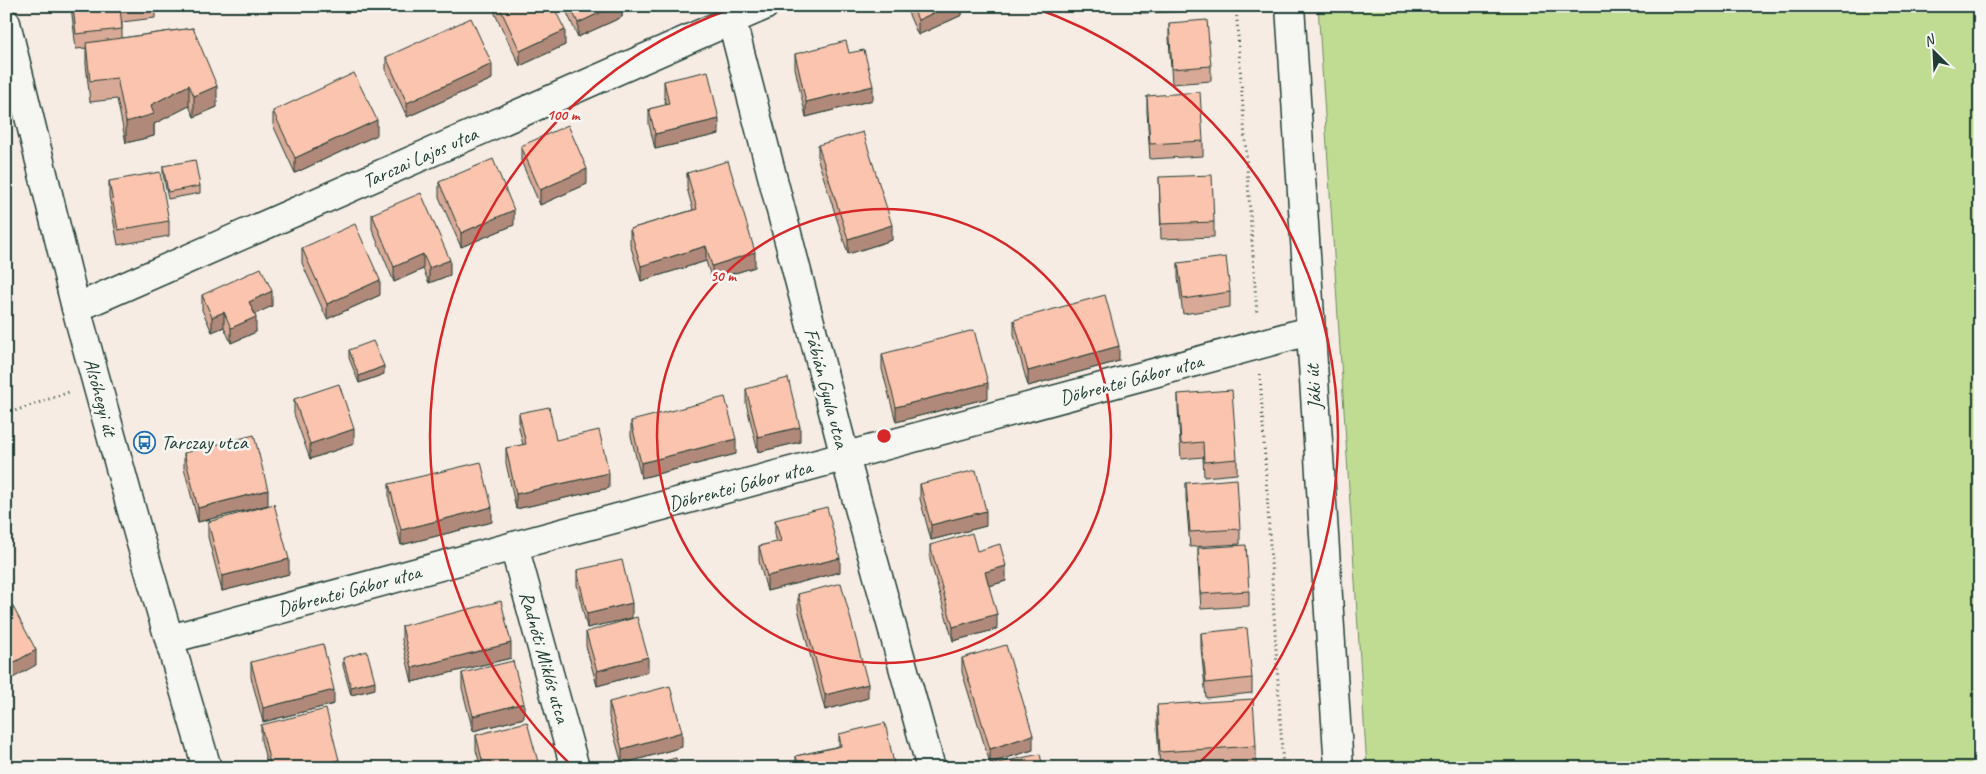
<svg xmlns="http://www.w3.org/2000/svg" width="1986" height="774" font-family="Caveat,sans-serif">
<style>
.green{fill:#c0dc93;stroke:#708c64}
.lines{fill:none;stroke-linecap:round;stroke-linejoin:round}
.street-casing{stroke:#1f3d34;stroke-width:31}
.path{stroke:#1f3d34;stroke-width:3;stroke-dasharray:1 4;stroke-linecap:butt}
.street{stroke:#f6f6f2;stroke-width:28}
.wall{fill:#d8a996;stroke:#1f3d34}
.shaded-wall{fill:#b0897a;stroke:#1f3d34}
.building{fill:#fbc4ae;stroke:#1f3d34}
.ring{fill:none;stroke:#d62828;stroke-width:2.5}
.labels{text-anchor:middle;stroke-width:5;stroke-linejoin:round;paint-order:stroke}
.street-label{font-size:20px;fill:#1f3d34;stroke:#f6f6f2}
.poi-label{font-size:20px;fill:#1f3d34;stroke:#f6f6f2;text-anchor:start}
.centre{fill:#d62828;stroke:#f6f6f2;stroke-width:2.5}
.ring-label{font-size:15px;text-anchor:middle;font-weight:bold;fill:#d62828;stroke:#f6f6f2;stroke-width:5;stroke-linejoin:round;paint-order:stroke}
</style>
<rect width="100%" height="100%" fill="#f7ece4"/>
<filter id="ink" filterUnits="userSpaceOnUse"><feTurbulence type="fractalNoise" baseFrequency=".02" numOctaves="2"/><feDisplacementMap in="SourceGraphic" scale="10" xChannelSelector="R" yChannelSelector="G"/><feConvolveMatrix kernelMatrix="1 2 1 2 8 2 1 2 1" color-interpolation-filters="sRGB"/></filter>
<g filter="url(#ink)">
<path class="green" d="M1318 6H1980V768H1367Z"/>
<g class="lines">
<defs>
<g id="street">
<path d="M728 6 845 457 931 768"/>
<path d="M1290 6 1339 768"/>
<path d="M6 23 76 308 138 533 207 768"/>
<path d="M76 308 764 6"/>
<path d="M514 546 575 768"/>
<path d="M170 639 1309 331"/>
</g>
</defs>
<use href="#street" class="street-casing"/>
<g class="path">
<path d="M1236 6 1257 315"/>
<path d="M1260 374 1283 768"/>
<path d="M6 414 69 392"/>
</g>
<use href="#street" class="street"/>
</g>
<g class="wall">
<path d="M71 6H155V18L122 22V38L193 28 217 107 194 117 189 106 154 124V136L126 143 117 99 90 102 86 64V48L76 49Z"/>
<path d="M495 6H553L565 45 520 66 495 14Z"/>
<path d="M564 6H622V17L578 37Z"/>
<path d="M905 6H962V15L918 35Z"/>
<path d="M1140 6H1200V11L1140 13Z"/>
<path d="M1169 23 1211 66V81L1172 84 1169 38Z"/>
<path d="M849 53 873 100 806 117 795 68V54Z"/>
<path d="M386 57 492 79 407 117 386 71Z"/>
<path d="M664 81 719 134 655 149 649 124V109L666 105 664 96Z"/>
<path d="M1147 96 1203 141V156L1150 159 1147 111Z"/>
<path d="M273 111 377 135 295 173 273 125Z"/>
<path d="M818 145 892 240 848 254 818 160Z"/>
<path d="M521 146 587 184 540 205 521 161Z"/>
<path d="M163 166 200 186V193L168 199 163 174Z"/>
<path d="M687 173 755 267 712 280 706 261 641 281 630 244V229L693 210 687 188Z"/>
<path d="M1159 177 1214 222V237L1161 239Z"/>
<path d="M109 181 169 221V236L118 245 109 196Z"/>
<path d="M439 182 514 225 461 247 439 197Z"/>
<path d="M372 214 450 275 429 283 423 269 394 282 372 229Z"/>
<path d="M302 248 380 295 327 319 302 263Z"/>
<path d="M1178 263 1230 292V307L1183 314 1178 278Z"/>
<path d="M202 295 272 306 254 314 256 332 231 343 224 327 212 332 202 310Z"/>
<path d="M1014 320 1119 361 1028 386 1014 335Z"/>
<path d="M349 350 384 374 359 383 349 358Z"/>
<path d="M882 354 988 398 896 422 882 369Z"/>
<path d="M746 389 800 442 758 452 746 403Z"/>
<path d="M1178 394 1237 459V474L1204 477 1203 457 1181 459 1178 408Z"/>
<path d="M294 399 354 444 310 459 294 414Z"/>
<path d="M519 413 556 440 609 488 516 509 506 463V448L523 445 519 428Z"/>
<path d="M631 421 736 454 641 478 631 436Z"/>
<path d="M184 453 268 505 198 522 184 468Z"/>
<path d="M1186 483 1240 529V544L1190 547 1186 498Z"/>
<path d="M389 484 492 522 401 545 389 499Z"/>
<path d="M920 484 986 526 931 540 920 499Z"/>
<path d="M775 520 840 572 767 591 759 561V546L777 542 775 535Z"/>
<path d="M208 522 289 574 222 591 208 537Z"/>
<path d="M930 545 977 551 1006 581 989 586 997 629 953 641 930 560Z"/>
<path d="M1198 548 1249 591V606L1201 609 1198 563Z"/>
<path d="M577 570 632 618 587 628 577 585Z"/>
<path d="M798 594 868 698 825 710 798 609Z"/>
<path d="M402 626 511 658 412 682 402 640Z"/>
<path d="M586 632 648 672 597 686 586 646Z"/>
<path d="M1201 633 1252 678V693L1206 698 1201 648Z"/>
<path d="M343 658 375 689 351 695 343 666Z"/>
<path d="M962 658 1033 750 990 763 962 672Z"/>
<path d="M251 662 334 704 263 722 251 677Z"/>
<path d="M462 673 524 718 473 731 462 688Z"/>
<path d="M609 702 682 747 622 764 609 717Z"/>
<path d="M1157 705 1256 746V767L1160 768 1157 726Z"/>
<path d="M261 725 339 768H268L261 740Z"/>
<path d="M839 734 895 768H796V756L839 746Z"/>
<path d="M476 735 538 768H481L476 750Z"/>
</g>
<g class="shaded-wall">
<path d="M614 6H622V17L578 37V23Z"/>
<path d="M949 6H962V15L918 35V20Z"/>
<path d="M565 30V45L520 66V51Z"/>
<path d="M492 64V79L407 117V103Z"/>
<path d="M189 85V106L154 124V136L126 143V122L151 105Z"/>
<path d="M217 86V107L194 117V96Z"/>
<path d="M873 86V100L806 117V102Z"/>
<path d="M719 119V134L655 149V134Z"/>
<path d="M377 120V135L295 173V158Z"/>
<path d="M587 169V184L540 205V190Z"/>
<path d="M514 210V225L461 247V233Z"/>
<path d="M892 225V240L848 254V239Z"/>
<path d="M706 246V261L641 281V266Z"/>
<path d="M755 252V267L712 280V266Z"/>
<path d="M423 254V269L394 282V267Z"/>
<path d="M450 260V275L429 283V268Z"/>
<path d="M380 280V295L327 319V304Z"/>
<path d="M272 291V306L249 317V302Z"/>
<path d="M224 312V327L212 332V317Z"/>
<path d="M256 317V332L231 343V328Z"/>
<path d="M1119 346V361L1028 386V371Z"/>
<path d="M384 366V374L359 383V376Z"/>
<path d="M988 383V398L896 422V407Z"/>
<path d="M800 427V442L758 452V437Z"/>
<path d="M354 429V444L310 459V444Z"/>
<path d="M736 439V454L641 478V463Z"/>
<path d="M609 473V488L516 509V494Z"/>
<path d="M268 490V505L198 522V508Z"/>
<path d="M492 507V522L401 545V530Z"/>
<path d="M986 511V526L931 540V525Z"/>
<path d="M840 558V572L767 591V576Z"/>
<path d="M289 559V574L222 591V576Z"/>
<path d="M1006 566V581L985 587V572Z"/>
<path d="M632 603V618L587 628V614Z"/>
<path d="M997 614V629L953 641V627Z"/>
<path d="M511 643V658L412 682V668Z"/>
<path d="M36 650V665L6 682V667Z"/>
<path d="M648 657V672L597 686V671Z"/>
<path d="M375 681V689L351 695V687Z"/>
<path d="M868 684V698L825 710V695Z"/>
<path d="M334 690V704L263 722V708Z"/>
<path d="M524 703V718L473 731V716Z"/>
<path d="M682 732V747L622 764V749Z"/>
<path d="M1033 735V750L990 763V749Z"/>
<path d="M339 760V768H306Z"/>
<path d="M538 762V768H517Z"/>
</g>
<g class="building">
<path d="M73 6H127L120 7 122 29 76 34Z"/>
<path d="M499 6H553L565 30 520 51Z"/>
<path d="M570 6H614L578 23Z"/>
<path d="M912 6H949L918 20Z"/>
<path d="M471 18 492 64 407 103 386 57Z"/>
<path d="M1207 20 1211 66 1172 69 1169 23Z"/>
<path d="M193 28 217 86 194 96 189 85 151 105 154 114 126 122 117 78 90 81 86 43Z"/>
<path d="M846 41 849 53 864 50 873 86 806 102 795 54Z"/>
<path d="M708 71 719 119 655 134 649 109 669 104 664 81Z"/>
<path d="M354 73 377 120 295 158 273 111Z"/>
<path d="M1200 92 1203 141 1150 144 1147 96Z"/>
<path d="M568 125 587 169 540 190 521 146Z"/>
<path d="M863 132 892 225 848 239 818 145Z"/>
<path d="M493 159 514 210 461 233 439 182Z"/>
<path d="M195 160 200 186 168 192 163 166Z"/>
<path d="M728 161 755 252 712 266 706 246 641 266 630 229 697 209 687 173Z"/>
<path d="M160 172 169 221 118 230 109 181Z"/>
<path d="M1212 175 1214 222 1161 224 1159 177Z"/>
<path d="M421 193 450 260 429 268 423 254 394 267 372 214Z"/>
<path d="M355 224 380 280 327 304 302 248Z"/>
<path d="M1226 257 1230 292 1183 299 1178 263Z"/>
<path d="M261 268 272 291 249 302 256 317 231 328 224 312 212 317 202 295Z"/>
<path d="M1105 295 1119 346 1028 371 1014 320Z"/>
<path d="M974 330 988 383 896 407 882 354Z"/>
<path d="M373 341 384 366 359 376 349 350Z"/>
<path d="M788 378 800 427 758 437 746 389Z"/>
<path d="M339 384 354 429 310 444 294 399Z"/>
<path d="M1232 390 1237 459 1204 462 1203 442 1181 444 1178 394Z"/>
<path d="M725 397 736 439 641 463 631 421Z"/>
<path d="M549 407 556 440 599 430 609 473 516 494 506 448 526 444 519 413Z"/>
<path d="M254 435 268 490 198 508 184 453Z"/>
<path d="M481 462 492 507 401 530 389 484Z"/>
<path d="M976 470 986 511 931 525 920 484Z"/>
<path d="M1237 479 1240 529 1190 532 1186 483Z"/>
<path d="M274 504 289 559 222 576 208 522Z"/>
<path d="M827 507 840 558 767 576 759 546 781 541 775 520Z"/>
<path d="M972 533 977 551 1000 544 1006 566 985 572 997 614 953 627 930 545Z"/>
<path d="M1246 545 1249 591 1201 594 1198 548Z"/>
<path d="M622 560 632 603 587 614 577 570Z"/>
<path d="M841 583 868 684 825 695 798 594Z"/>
<path d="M501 601 511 643 412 668 402 626Z"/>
<path d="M12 605 36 650 6 667V609Z"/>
<path d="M637 617 648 657 597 671 586 632Z"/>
<path d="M1247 628 1252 678 1206 683 1201 633Z"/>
<path d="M323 644 334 690 263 708 251 662Z"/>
<path d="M1006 645 1033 735 990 749 962 658Z"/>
<path d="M367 651 375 681 351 687 343 658Z"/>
<path d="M513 661 524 703 473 716 462 673Z"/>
<path d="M670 686 682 732 622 749 609 702Z"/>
<path d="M1253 699 1256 746 1160 752 1157 705Z"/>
<path d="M326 709 339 760 306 768H271L261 725Z"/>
<path d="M527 722 538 762 517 768H484L476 735Z"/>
<path d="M885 723 895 768H799L796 756 841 746 839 734Z"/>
<path d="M1040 754 1043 768H993V764Z"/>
<path d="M676 758 679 768H639Z"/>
<path d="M436 764 437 768H421Z"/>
</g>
</g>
<g class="ring">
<circle cx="884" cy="436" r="227"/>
<path d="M571 765A454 454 0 0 1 736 7M1032 7A454 454 0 0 1 1197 765"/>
</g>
<defs>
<symbol id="bus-ring" viewBox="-11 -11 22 22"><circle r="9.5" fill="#f6f6f2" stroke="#1f6fb2" stroke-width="1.5"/><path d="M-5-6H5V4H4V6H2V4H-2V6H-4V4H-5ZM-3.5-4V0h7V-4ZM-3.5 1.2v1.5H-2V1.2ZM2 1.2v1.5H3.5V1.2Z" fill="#1f6fb2"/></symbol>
</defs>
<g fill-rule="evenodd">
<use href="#bus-ring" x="132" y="430" width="25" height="25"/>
</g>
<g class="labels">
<g class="street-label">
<text transform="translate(420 157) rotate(-24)" y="7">Tarczai Lajos utca</text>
<text transform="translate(1131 379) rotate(-15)" y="7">Döbrentei Gábor utca</text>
<text transform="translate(1313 387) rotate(-94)" y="7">Jáki út</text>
<text transform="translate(827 388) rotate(75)" y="7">Fábián Gyula utca</text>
<text transform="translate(101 397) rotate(75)" y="7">Alsóhegyi út</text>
<text transform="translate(740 485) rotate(-15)" y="7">Döbrentei Gábor utca</text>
<text transform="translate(349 590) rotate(-15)" y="7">Döbrentei Gábor utca</text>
<text transform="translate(545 657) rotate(74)" y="7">Radnóti Miklós utca</text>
</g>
<g class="poi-label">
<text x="161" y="449">Tarczay utca</text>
</g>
</g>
<circle cx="884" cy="436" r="8" class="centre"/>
<g class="ring-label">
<text x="563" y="120">100 m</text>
<text x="723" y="281">50 m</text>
</g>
<rect width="1986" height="774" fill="none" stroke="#f6f6f2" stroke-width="25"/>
<rect x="12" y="12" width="1961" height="749" fill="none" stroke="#1f3d34" stroke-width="2" filter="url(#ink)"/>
<g transform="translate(1934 52) rotate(336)" stroke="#f6f6f2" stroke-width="4" paint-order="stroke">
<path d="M0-4L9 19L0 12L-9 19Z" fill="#1f3d34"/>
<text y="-8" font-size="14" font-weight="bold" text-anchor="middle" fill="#1f3d34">N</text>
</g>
</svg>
